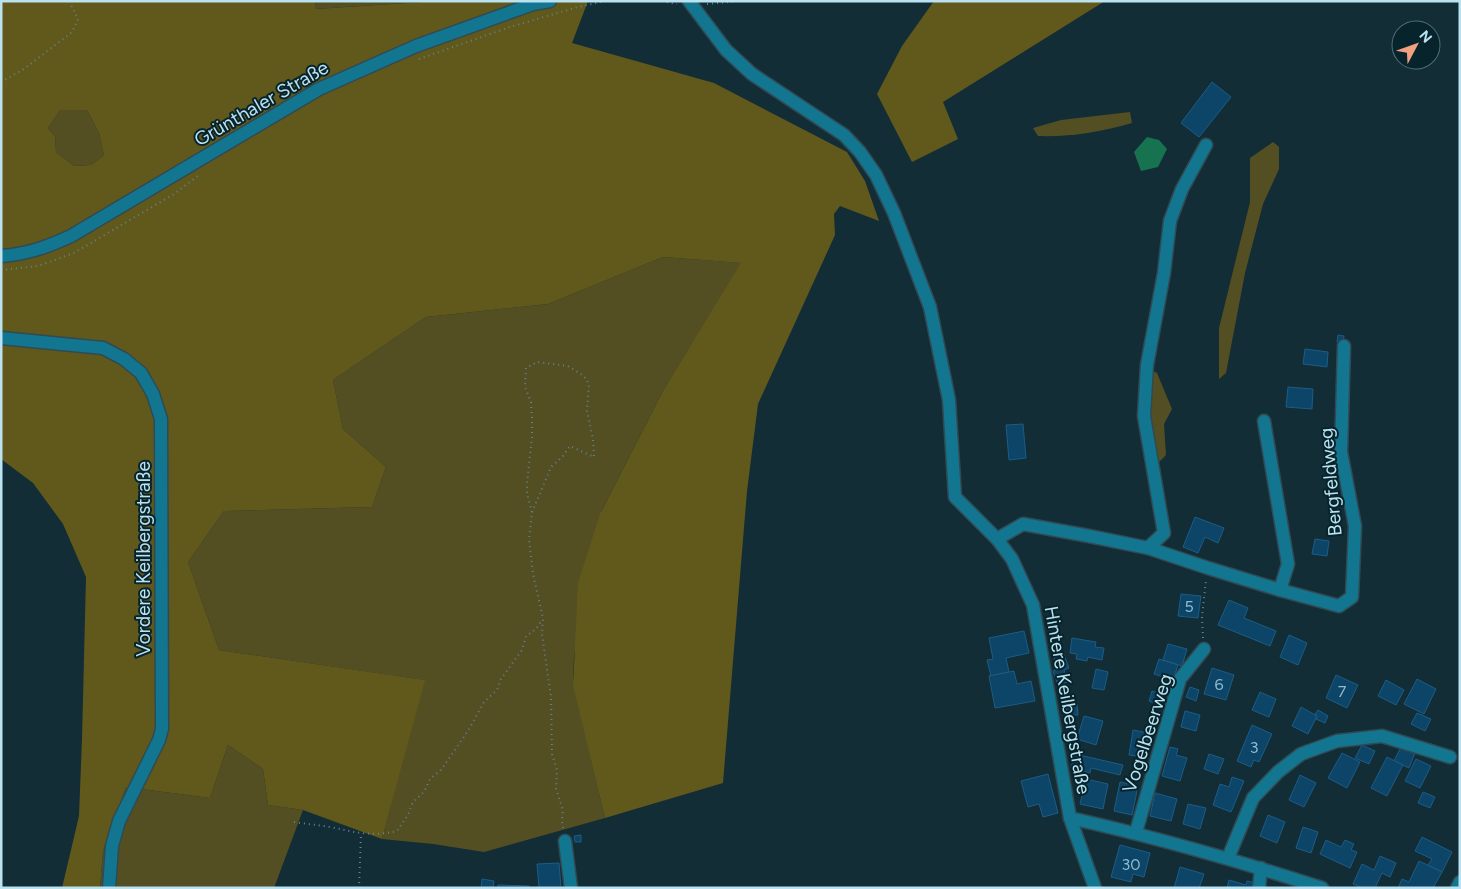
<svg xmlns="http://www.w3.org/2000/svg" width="1461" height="889" font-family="Figtree,sans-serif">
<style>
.green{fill:#544e23}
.forest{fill:#61591c;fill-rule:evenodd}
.water{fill:#17734f}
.building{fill:#0c4567;stroke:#1d5c85}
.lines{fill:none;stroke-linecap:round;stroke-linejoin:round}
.minor-casing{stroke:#304a54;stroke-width:15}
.path{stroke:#62838f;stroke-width:2;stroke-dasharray:1 4;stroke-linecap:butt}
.minor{stroke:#137690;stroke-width:12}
.labels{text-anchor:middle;stroke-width:4;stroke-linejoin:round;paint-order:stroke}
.number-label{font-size:16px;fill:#8ebbce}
.street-label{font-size:19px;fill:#bae2f0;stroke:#07232c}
</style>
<rect width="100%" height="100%" fill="#122d36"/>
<g class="green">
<path d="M315 1H438L316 9Z"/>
<path d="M60 110H87L99 133 104 155 91 165 74 166 56 152 55 136 48 128Z"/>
<path d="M1130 112 1132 123C1101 132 1070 137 1038 136L1033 128 1061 120Z"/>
<path d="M1273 142 1279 147V169L1263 204 1245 273 1226 373 1219 379V328L1250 202V158Z"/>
<path d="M663 257 742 263 664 389 602 510 574 656 573 681 605 818 484 852 433 844 382 839 424 680 219 650 188 562 224 511 372 507 386 467 343 429 333 380 426 317 548 304Z"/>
<path d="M1151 370 1157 373 1172 409 1164 424 1166 455 1155 466 1150 411Z"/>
<path d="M228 745 263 769 268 805 303 810 274 888H100L103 851 126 787 210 798Z"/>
</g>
<g class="forest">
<path d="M1 1H315L316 9 438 1H588L572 43 714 83 847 152 865 181 879 221 840 206 834 214 835 235 758 404 747 491 723 783 605 818 573 685 578 583 600 514 664 389 741 263 663 257 548 304 426 317 333 380 343 429 386 467 372 507 224 511 188 562 219 650 425 680 382 839 303 810 268 805 263 769 228 745 210 798 126 787 103 851 100 888H62L79 816 82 739 86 577 63 524 33 483 1 459ZM60 110H87L99 133 104 155 91 165 74 166 56 152 55 136 48 128Z"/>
<path d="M934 1H1105L943 102 958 139 912 162 877 94 902 46Z"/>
</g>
<path class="water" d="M1147 137 1159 140 1167 149 1158 167 1141 171 1134 152Z"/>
<g class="building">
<path d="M1212 82 1231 97 1199 137 1181 123Z"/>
<path d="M1338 335 1344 336 1343 343 1337 342Z"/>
<path d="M1305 349 1328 352 1327 367 1303 364Z"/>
<path d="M1288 387 1313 389 1312 409 1286 407Z"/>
<path d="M1023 424 1026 458 1009 460 1006 425Z"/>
<path d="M1195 517 1224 528 1218 543 1205 537 1198 553 1183 547Z"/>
<path d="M1315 539 1329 541 1327 556 1312 554Z"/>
<path d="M1181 594 1201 596 1198 618 1178 616Z"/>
<path d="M1229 600 1248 608 1244 618 1276 631 1270 646 1218 625Z"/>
<path d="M1024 631 1029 653 1006 658 1009 672 991 676 987 660 993 659 989 638Z"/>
<path d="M1289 635 1307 643 1298 665 1280 657Z"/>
<path d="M1072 638 1096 642 1095 647 1104 648 1102 660 1088 657 1087 661 1076 659 1077 654 1070 653Z"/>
<path d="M1168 644 1187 649 1182 666 1163 660Z"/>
<path d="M1063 652 1069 668 1064 670 1068 682 1058 685 1053 671 1058 669 1053 655Z"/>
<path d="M1159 659 1178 665 1173 680 1154 674Z"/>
<path d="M1212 668 1234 675 1226 700 1204 694Z"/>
<path d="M1096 669 1108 672 1104 690 1092 688Z"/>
<path d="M1014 671 1017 684 1031 681 1035 701 995 708 989 676Z"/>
<path d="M1336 675 1358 685 1347 708 1326 698Z"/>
<path d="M1417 679 1436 689 1424 714 1404 704Z"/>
<path d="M1386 680 1404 690 1396 705 1378 696Z"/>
<path d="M1190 687 1199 690 1196 701 1186 697Z"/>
<path d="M1152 691 1161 694 1158 704 1149 701Z"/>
<path d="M1260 692 1276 699 1269 717 1252 710Z"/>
<path d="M1077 704 1078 715H1067L1066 705Z"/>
<path d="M1301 707 1317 716 1308 734 1292 726Z"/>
<path d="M1318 710 1328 716 1325 723 1316 719 1317 716 1315 714Z"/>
<path d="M1185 711 1200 715 1196 731 1181 727Z"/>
<path d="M1417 713 1431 719 1425 731 1411 724Z"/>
<path d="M1084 716 1103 721 1096 745 1077 739Z"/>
<path d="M1252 725 1272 734 1259 762 1254 760 1251 767 1237 761Z"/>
<path d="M1133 730 1149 733 1145 757 1129 755Z"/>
<path d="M1362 745 1375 751 1369 764 1355 758Z"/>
<path d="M1170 747 1178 749 1176 755 1187 758 1180 781 1162 776Z"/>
<path d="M1401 747 1415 753 1409 768 1394 761Z"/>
<path d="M1342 753 1360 762 1347 788 1328 778Z"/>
<path d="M1075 754 1123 765 1120 775 1091 768 1090 773 1071 768Z"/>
<path d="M1209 754 1224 759 1218 774 1204 769Z"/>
<path d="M1387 757 1403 765 1387 796 1371 788Z"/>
<path d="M1416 759 1431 766 1420 788 1405 781Z"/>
<path d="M1048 774 1058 813 1043 817 1039 804 1028 807 1021 781Z"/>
<path d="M1300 775 1316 783 1304 807 1289 800Z"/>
<path d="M1232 777 1244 781 1231 812 1213 805 1220 784 1229 787Z"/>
<path d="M1086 779 1108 784 1103 809 1080 804Z"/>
<path d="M1120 782 1138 786 1132 815 1114 811Z"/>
<path d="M1423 792 1435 797 1430 808 1418 803Z"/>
<path d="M1155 793 1177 799 1171 821 1150 816Z"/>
<path d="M1188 804 1206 808 1200 829 1183 824Z"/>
<path d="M1268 815 1285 822 1277 843 1260 836Z"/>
<path d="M1303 827 1318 832 1311 853 1296 848Z"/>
<path d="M581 835V842H575L574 836Z"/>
<path d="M1422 837 1452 852 1442 872 1428 865 1432 859 1415 851Z"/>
<path d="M1326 840 1341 847 1345 840 1354 844 1351 850 1357 852 1350 868 1320 854Z"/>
<path d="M1120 845 1150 853 1144 877 1133 874 1131 882 1111 877Z"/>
<path d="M1380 856 1396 863 1390 877 1382 873 1375 888H1363L1353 884 1362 864 1374 870Z"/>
<path d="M1419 861 1442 872 1433 888H1398L1402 879 1409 882Z"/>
<path d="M559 863 561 888H539L537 864Z"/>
<path d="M1180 867 1204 874 1199 888H1174Z"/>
<path d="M482 879 494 881 493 888H481Z"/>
<path d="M1229 880 1246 885 1247 881 1256 883 1254 888H1227Z"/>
<path d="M498 885 529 886V888H498Z"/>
</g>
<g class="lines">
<defs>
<g id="minor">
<path d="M689 1 726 50 752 74 844 135 860 152 876 175 894 213 930 307 949 400 955 497 997 539 1012 559 1033 605 1070 818 1095 888"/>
<path d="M1 256C28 254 47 247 71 236L319 89 416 46 533 4 550 1"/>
<path d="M1 338 103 348 124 359 141 373 153 394 161 419 162 729 159 740 119 821 112 846 109 888"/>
<path d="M997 539 1023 524 1089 536 1148 548 1208 568 1280 590 1288 564 1264 421"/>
<path d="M1148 548 1164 533 1144 416 1147 365 1164 273 1170 221 1182 189 1206 145"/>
<path d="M1280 590 1339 606 1352 597 1355 526 1341 452 1344 346"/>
<path d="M1070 818C1155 837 1239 861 1322 888"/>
<path d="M1136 832 1180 679 1204 649"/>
<path d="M565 841 571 888"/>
<path d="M1228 858 1253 798 1278 772 1301 754 1337 741 1382 736 1450 757"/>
<path d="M1259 888 1261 868"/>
<path d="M1457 888 1460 882"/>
</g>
</defs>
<use href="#minor" class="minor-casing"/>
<g class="path">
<path d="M662 1 677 4"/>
<path d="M707 4 740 1"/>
<path d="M419 59 510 27 578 7 605 1"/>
<path d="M1 82 24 69 72 32 78 19 69 1"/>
<path d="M1 270 38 266 74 253 174 194 199 175"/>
<path d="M532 512 527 494V483L532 437V419L531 402 525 387 526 368 537 362 568 366 584 376 589 384 587 411 593 439 594 457 570 446 563 456 551 467 542 489 532 512 529 540 533 574 543 618 542 634 551 697 552 754 557 770 556 789 563 810 562 820 563 828"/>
<path d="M1203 638 1202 617 1206 580"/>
<path d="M294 822C306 824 318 825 330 827 354 832 372 837 397 831L408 815 413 802 424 792 430 779 441 770 468 731 484 702 497 690 501 679 522 650 526 636 536 629 542 620"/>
<path d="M359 888 361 834"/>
</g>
<use href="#minor" class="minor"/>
</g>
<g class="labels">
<g class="number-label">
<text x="1189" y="612">5</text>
<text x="1219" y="690">6</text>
<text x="1342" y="697">7</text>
<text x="1254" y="753">3</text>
<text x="1131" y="870">30</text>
</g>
<g class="street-label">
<text transform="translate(261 103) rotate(-30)" y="7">Grünthaler Straße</text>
<text transform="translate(1330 482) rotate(-95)" y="7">Bergfeldweg</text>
<text transform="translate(143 559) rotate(-90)" y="7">Vordere Keilbergstraße</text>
<text transform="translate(1068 700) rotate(80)" y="7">Hintere Keilbergstraße</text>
<text transform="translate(1147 733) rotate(-72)" y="7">Vogelbeerweg</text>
</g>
</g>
<rect width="1461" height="889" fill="none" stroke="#bae2f0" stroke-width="5"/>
<g transform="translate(1416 45) rotate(49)"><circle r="24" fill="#07232c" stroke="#4f6f7a"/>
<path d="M0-4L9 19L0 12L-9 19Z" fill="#f2a080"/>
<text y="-8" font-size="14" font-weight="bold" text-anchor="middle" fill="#bae2f0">N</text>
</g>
</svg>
